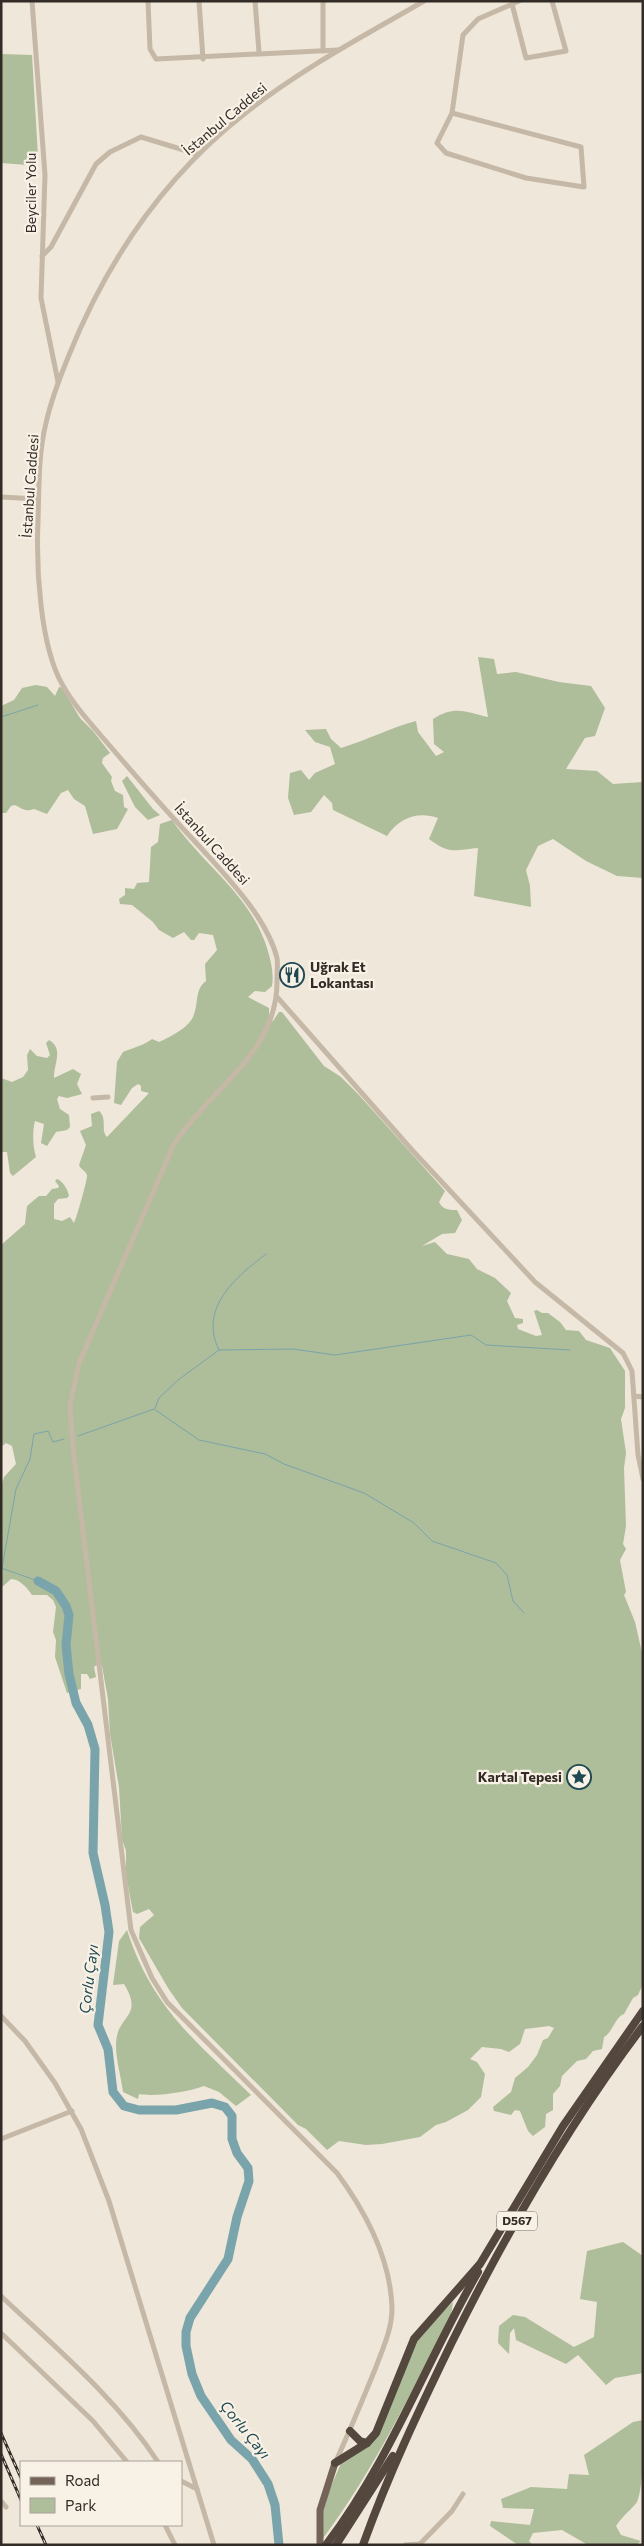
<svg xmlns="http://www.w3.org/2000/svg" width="644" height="2546" font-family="Commissioner,sans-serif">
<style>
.green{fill:#aebd9a}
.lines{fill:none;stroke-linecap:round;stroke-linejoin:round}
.stream{stroke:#7aa4ab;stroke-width:1}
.river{stroke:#7aa4ab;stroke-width:9}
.minor{stroke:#c6b8a6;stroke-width:5}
.major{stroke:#746458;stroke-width:7}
.highway{stroke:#53473e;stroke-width:8}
.rail-casing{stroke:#332b26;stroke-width:3}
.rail{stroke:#f8f1e5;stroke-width:1;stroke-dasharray:4;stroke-linecap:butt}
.labels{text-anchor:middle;stroke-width:4.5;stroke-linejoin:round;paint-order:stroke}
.shield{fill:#f8f1e5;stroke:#6e665f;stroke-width:1}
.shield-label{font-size:12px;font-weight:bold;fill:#332b26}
.street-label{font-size:14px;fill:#332b26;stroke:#f8f1e5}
.poi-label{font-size:14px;font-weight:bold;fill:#332b26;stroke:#f8f1e5;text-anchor:start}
.water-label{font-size:15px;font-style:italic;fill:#1f4952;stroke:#f8f1e5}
</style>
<rect width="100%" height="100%" fill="#efe7d9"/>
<g class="green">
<path d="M1 54 32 55 38 157 29 156 28 165 1 163Z"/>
<path d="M478 657 494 659 497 674 516 672 559 682 591 686 605 708 595 736 585 738 566 769 597 771 613 784 643 782V878L617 876 586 861 553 839 538 846 526 870 530 886 531 907 474 896 478 848C454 850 450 855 429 839L438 818C418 811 399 818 387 836L333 810 332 803 324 795 311 812 294 815 288 798 290 773 301 770 309 780 315 773 335 764 330 747 315 742 305 730 326 729 331 739 341 748C367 740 390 728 416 721L418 732 436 756 444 752 434 744 433 719C455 705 465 712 488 717Z"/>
<path d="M36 685 47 687 55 696 59 687 62 688 80 718 93 731 110 753 103 758 102 763 112 777 111 781 115 791 123 795 124 807 128 809 117 829 93 834 85 806 74 799 68 790 61 793 47 814 34 809C25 812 23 809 15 805L11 806 6 813H1V706L14 700 22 688Z"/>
<path d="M127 776 153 809 160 815 148 820 135 807 122 781Z"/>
<path d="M172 820C203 865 250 894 267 948 271 961 274 973 272 986L265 992 255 991 248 997 269 1008V1022L273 1021 279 1012H282L324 1066 341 1077 359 1095 445 1191 439 1202C443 1210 449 1210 457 1210L462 1220 455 1233 442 1234 422 1246 435 1242 447 1254 469 1259 477 1269 495 1278 511 1293 507 1301 515 1318 523 1319V1323L517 1325 518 1329 536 1336 542 1335 534 1311 537 1310 542 1313H548L560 1322 566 1330 579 1331 586 1340 610 1348 625 1371V1408L621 1419 626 1453 624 1468 626 1526 623 1544 626 1549 620 1560 626 1592 624 1595 635 1622 643 1657V1984L638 1995 633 1998 624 2014C615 2017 613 2032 604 2037L602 2049 593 2051 586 2059 577 2061 562 2076 560 2086 553 2094V2110L546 2114 545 2127 533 2136 528 2131 520 2111 515 2110 511 2115 494 2111 493 2107 511 2092 515 2078 528 2067 537 2055 543 2040 548 2038 554 2028 549 2026 525 2029 520 2044 509 2052 501 2049 482 2047 470 2059 477 2062 485 2074 481 2097 468 2110 446 2122 436 2125 420 2137 382 2144 366 2145 339 2141 327 2150 306 2129 298 2125 182 2008 168 1988 139 1938 140 1927 154 1915 149 1909 137 1914 133 1912 126 1875V1851L122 1839 119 1787 110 1734 108 1699 102 1666 98 1664 94 1667 96 1677 90 1679 87 1674H81V1689L67 1693 55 1657 56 1640 53 1632 56 1607 53 1600 47 1595H32C27 1588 20 1579 11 1579L1 1588V1488L4 1477 16 1464 12 1446 6 1443 1 1447V1245L25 1224 27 1206 39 1196H46L52 1189 58 1188 59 1186 55 1181 57 1179C63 1181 68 1190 69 1196L67 1198 58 1199 54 1204V1219L62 1221 70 1217 74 1223C76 1220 88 1178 87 1175 85 1170 81 1170 79 1165L86 1145 80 1131 92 1126 91 1114 99 1111C108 1119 100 1130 107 1137L149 1093 141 1091V1086L138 1084 132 1088 121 1105 114 1103 117 1062 123 1052C132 1048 145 1045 152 1039L159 1042C170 1037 188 1028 193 1017 199 1004 194 990 206 981L205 964 217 950 213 935 199 933 194 940H191L184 932 173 938 159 930 153 922 132 905 120 904 119 899 125 895V888L134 889 137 883 149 882 151 847 158 842 160 824Z"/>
<path d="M49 1040C64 1049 54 1063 54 1078L73 1069 81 1074 77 1084 82 1094 67 1098 59 1096 57 1099 60 1109 69 1115 70 1127 67 1130 56 1132 47 1146 41 1143 44 1124 35 1121C32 1132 33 1147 36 1157L13 1176 10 1173 7 1152H1V1078L12 1082 23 1077 28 1070 27 1055 30 1049 37 1056 47 1058 50 1055 46 1043Z"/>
<path d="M127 1930C152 2008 195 2040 251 2095L236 2106 219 2092 204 2086C188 2092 155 2097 139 2094L138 2099 123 2092C121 2077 116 2060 116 2045 116 2014 145 2018 124 1984L113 1985 119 1941Z"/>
<path d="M623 2242 643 2256V2373L615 2378 606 2385 578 2355 566 2364 516 2340 514 2328 510 2333 509 2354 498 2343 499 2326 513 2315 525 2317 574 2347 594 2337 597 2302 580 2299 587 2251Z"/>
<path d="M453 2302 451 2315C411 2392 374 2471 321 2541L320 2512 342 2461 369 2446 414 2344 422 2332Z"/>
<path d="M643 2420C643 2440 644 2486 637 2502 630 2511 623 2515 616 2526L621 2535 641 2541 636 2545H588L562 2530 533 2533 529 2541 533 2545H518L490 2526 491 2521 530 2525 534 2509 503 2508 501 2499 531 2487 567 2489 569 2474 589 2475 584 2455 633 2422Z"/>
</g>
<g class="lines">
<g class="stream">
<path d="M1 717 38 705"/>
<path d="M219 1350C198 1308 236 1277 266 1254"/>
<path d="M155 1408 159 1398 178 1380 219 1350 293 1349 335 1355 471 1335 486 1345 570 1350"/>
<path d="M78 1436 154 1409 199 1440 265 1454 284 1464 364 1493 414 1523 432 1541 496 1563 507 1575 513 1601 524 1613"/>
<path d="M1 1568 38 1581"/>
<path d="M2 1568 16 1489 30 1459 34 1434 48 1431 53 1442 64 1439"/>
</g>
<path class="river" d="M38 1581 56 1591 66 1606 69 1615 66 1645 69 1674 76 1703 88 1725 95 1749 93 1853 105 1905 109 1932 98 2025 108 2049 113 2092 124 2106 139 2110H176L212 2103 225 2107 232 2116V2139L237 2153 248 2168 249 2181 237 2217 228 2259 190 2318 186 2332V2346L192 2374 201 2396 231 2440 252 2459 268 2484 275 2505 279 2545"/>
<g class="minor">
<path d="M32 1 45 175 41 298 58 382"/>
<path d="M148 1 150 49 156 59 338 50"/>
<path d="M199 1 203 59"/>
<path d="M255 1 259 52"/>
<path d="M512 4 526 58 566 51 552 1"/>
<path d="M323 51V1"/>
<path d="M452 113 581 147 584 187 526 178 446 153 437 143 452 113 463 35 478 19 519 1"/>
<path d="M42 256 51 247 96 164 110 152 141 137 197 154"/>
<path d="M1 497 38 499"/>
<path d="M278 998 412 1150 535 1282 623 1353 632 1371 638 1455 643 1479"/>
<path d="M93 1098 108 1097"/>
<path d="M634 1396 643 1397"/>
<path d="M1 2016 25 2041 55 2083 81 2129 109 2201 214 2545"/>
<path d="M1 2139 72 2111"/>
<path d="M1 2296C57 2349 116 2398 158 2462"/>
<path d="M1 2333 93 2421 127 2462"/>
<path d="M336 2461C350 2430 363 2399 376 2367 383 2348 392 2329 392 2309 391 2260 365 2211 337 2173L167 2002 152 1978 131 1930 73 1448 70 1406 79 1363 174 1144C210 1089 279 1052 277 979 277 973 278 964 277 958 267 918 227 877 200 847 169 814 139 780 110 746 93 726 74 706 62 684 40 645 36 567 38 522 39 489 38 455 46 423 51 400 60 377 69 355 107 261 163 178 243 115 299 70 362 37 424 1"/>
<path d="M181 2481 197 2489"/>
<path d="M1 2501 6 2507"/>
<path d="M165 2525 175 2545"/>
<path d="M405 2545 420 2544"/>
<path d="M419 2545 452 2511 463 2494"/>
</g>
<path class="major" d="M320 2545V2510L335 2463"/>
<g class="highway">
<path d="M350 2431 360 2441 367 2443"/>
<path d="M335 2463 367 2443 376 2433 414 2339 480 2264 563 2126 643 2011"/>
<path d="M326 2545C390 2461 426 2362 478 2272"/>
<path d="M336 2545 393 2456"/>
<path d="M363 2545C388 2475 419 2410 451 2344 506 2233 568 2125 643 2026"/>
</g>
<defs>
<g id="rail">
<path d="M1 2433 21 2478"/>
<path d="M1 2454 21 2500"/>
<path d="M37 2525 46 2545"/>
</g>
</defs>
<use href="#rail" class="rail-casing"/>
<use href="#rail" class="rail"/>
</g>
<defs>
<symbol id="restaurant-ring" viewBox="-11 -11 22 22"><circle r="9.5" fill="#f8f1e5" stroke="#1f4952" stroke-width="1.5"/><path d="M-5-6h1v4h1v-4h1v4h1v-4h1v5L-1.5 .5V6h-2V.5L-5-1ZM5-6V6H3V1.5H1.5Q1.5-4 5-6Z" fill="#1f4952"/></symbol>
<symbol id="sight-ring" viewBox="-11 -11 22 22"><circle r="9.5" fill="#f8f1e5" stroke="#1f4952" stroke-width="1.5"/><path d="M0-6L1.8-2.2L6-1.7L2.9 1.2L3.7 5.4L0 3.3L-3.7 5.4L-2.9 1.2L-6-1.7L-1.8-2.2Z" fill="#1f4952"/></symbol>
</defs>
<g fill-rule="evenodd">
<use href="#restaurant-ring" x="278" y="961" width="28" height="28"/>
<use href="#sight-ring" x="565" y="1763" width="28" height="28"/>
</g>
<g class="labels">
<rect class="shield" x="497" y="2211.5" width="40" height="19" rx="4"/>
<g class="shield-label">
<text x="517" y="2225">D567</text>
</g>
<g class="street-label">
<text transform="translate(225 119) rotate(-40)" y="5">İstanbul Caddesi</text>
<text transform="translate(31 193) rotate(-90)" y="5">Beyciler Yolu</text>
<text transform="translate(30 486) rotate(-86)" y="5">İstanbul Caddesi</text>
<text transform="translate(212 844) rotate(48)" y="5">İstanbul Caddesi</text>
</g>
<g class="poi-label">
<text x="310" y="972">Uğrak Et<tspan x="310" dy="16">Lokantası</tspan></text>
<text x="562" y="1782" text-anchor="end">Kartal Tepesi</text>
</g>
<g class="water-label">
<text transform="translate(89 1979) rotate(-83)" y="5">Çorlu Çayı</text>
<text transform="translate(245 2430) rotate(51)" y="5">Çorlu Çayı</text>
</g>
</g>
<rect width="644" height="2546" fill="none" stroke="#332b26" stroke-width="5"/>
<rect x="20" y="2461" width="162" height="65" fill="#f8f1e5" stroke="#a9a299"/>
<rect x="30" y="2477" width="25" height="8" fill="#746458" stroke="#a9a299"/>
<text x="65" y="2486" font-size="15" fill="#332b26">Road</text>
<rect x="30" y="2498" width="25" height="15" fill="#aebd9a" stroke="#a9a299"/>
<text x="65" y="2511" font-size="15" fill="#332b26">Park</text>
</svg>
